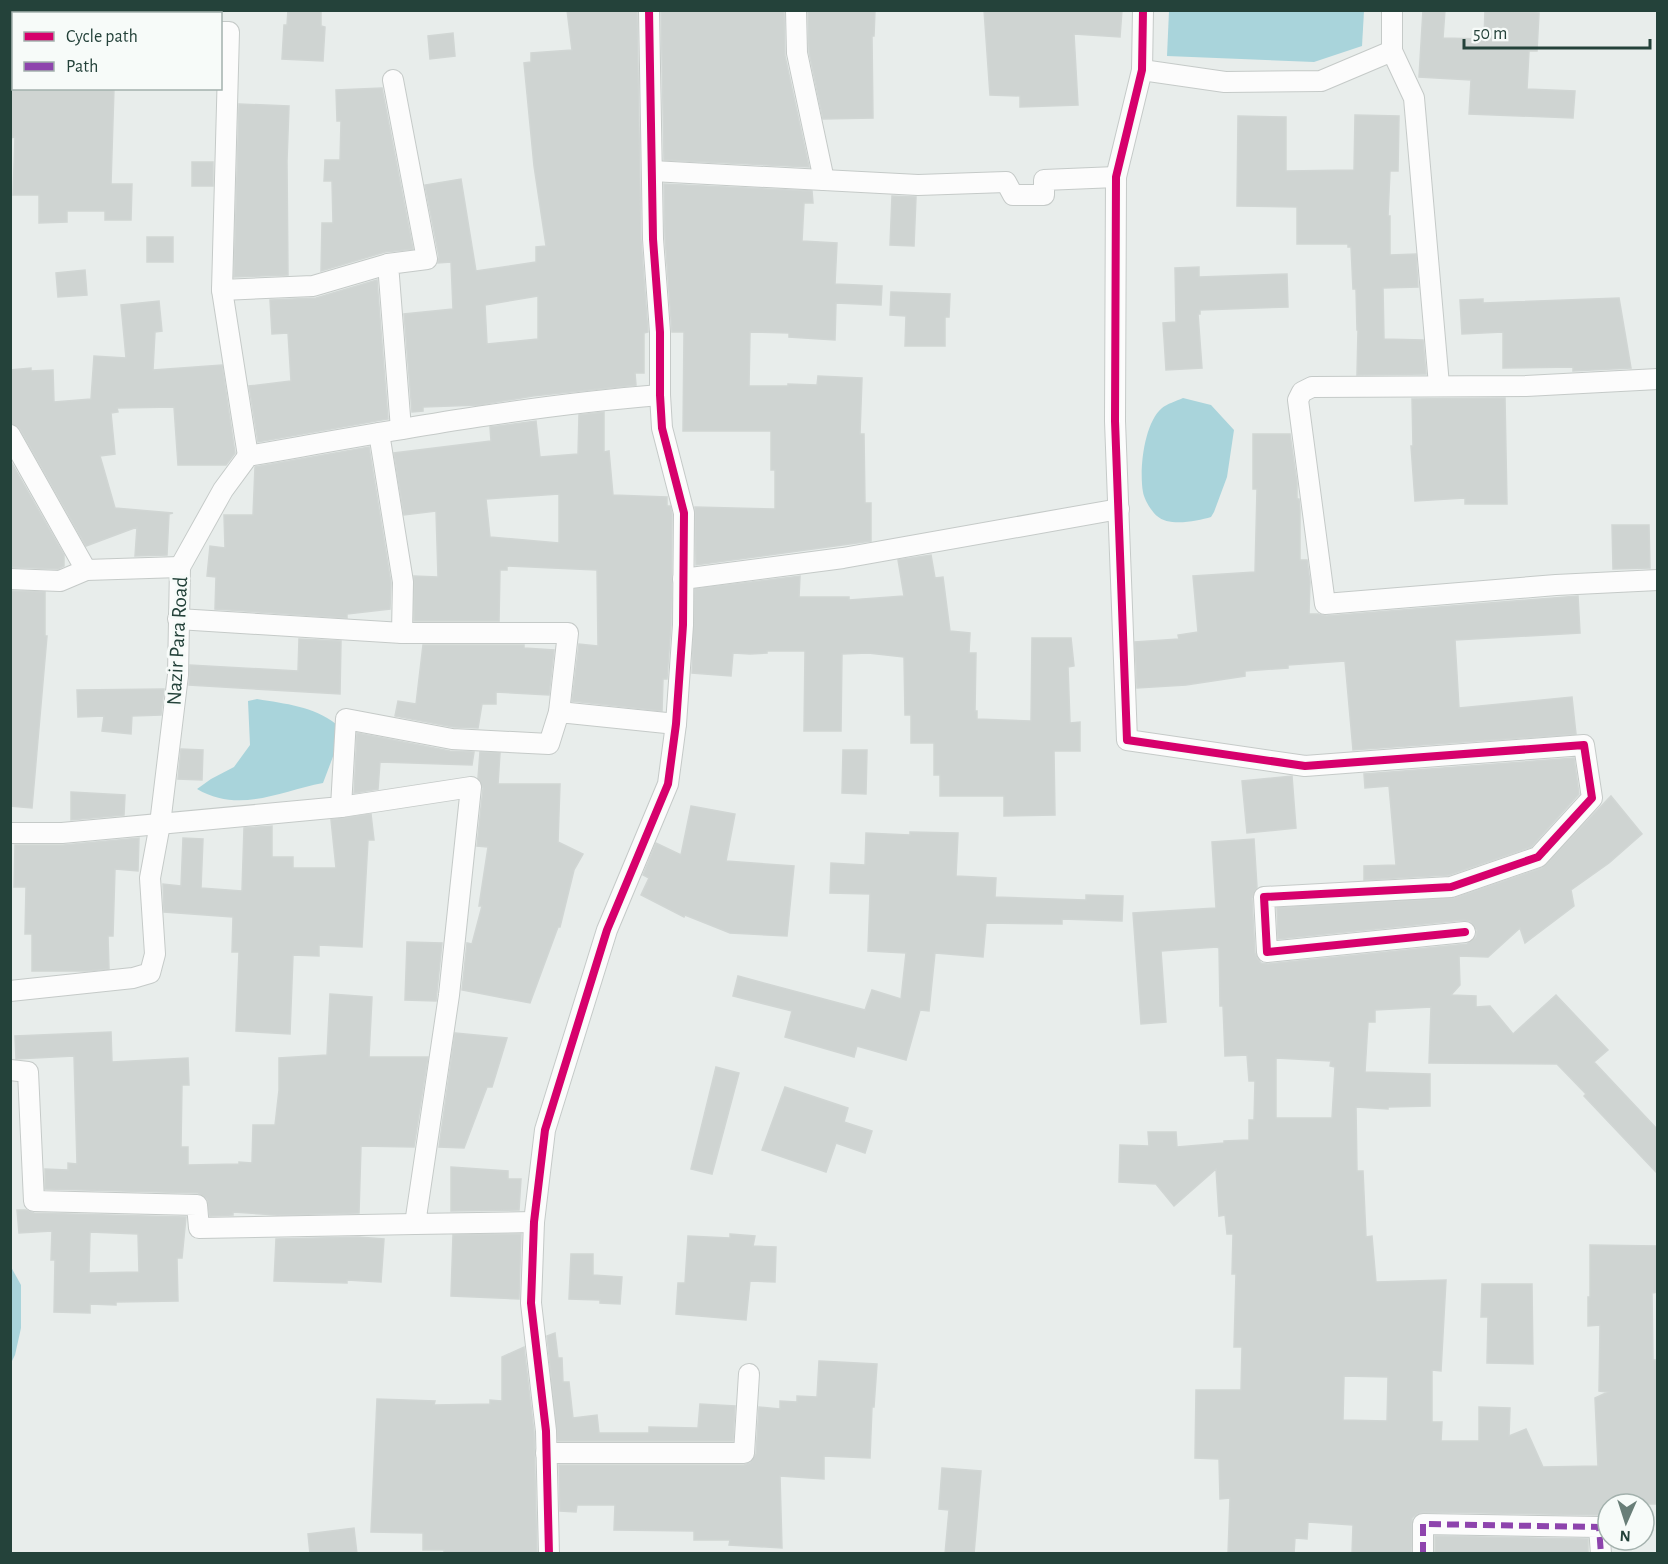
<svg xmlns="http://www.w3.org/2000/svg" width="1668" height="1564" font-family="'Alegreya Sans',sans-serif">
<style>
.water{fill:#a9d4db}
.building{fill:#cfd4d2;stroke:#d1d6d4;stroke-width:1.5;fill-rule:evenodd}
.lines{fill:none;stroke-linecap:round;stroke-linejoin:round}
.minor-casing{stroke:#c5cac8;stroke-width:22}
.minor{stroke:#fcfcfc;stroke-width:20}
.quiet{stroke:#8e44ad;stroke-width:6;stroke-dasharray:12 6;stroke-linecap:butt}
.cycleway-casing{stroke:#f7fbf9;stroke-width:11}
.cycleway{stroke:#d6006c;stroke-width:8}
.labels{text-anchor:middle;stroke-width:6;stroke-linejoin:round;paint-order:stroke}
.street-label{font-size:21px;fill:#24423a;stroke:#f7fbf9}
</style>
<rect width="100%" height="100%" fill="#e8edeb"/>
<g class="water">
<path d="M1169 11H1364L1362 46 1314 62 1167 56Z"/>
<path d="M1183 398 1211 405 1234 430 1227 477 1214 512 1211 517C1197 521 1169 527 1157 516 1151 511 1144 499 1143 492 1139 470 1144 423 1162 408 1167 404 1176 401 1183 398Z"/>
<path d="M257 699C286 704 313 706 336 724L334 754 323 783C280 791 240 814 197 789L211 779 234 767 250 745 248 701Z"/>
<path d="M11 1267 21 1285V1328L15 1355 11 1363Z"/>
</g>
<g class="building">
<path d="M288 10H321V26L325 27 323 61 282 59 284 25H287Z"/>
<path d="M567 10H637L641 239 648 332 644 333V373H635L636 385 533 396 479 405 423 407V411L412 412 404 314 453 309 451 262 438 263 439 257 425 185 461 179 476 271 536 262V247L546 246 534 166 524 63 531 62V53L572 50ZM538 296V339L487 344 485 305Z"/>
<path d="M661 10H784L785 56 809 167 664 160Z"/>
<path d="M808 10H875L874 36H872L873 118 823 119 809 52Z"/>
<path d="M984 10H1122L1120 37 1074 34 1078 105 1020 107V96L990 95Z"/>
<path d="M1423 10H1445L1443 38 1484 39 1485 10 1539 13 1537 51H1529L1527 89 1575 91 1573 118 1469 114 1471 80 1419 77Z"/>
<path d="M453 33 455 56 430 59 428 36Z"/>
<path d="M10 88H114L111 184H132L131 220H105V211H67V222L39 223V195H13L15 137 10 138Z"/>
<path d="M382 88 413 249 385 252 321 271 322 223H333L332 181H324L325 160H340L341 121H337L336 90Z"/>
<path d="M239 104 289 106 287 161 288 275 234 277Z"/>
<path d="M1355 115 1399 116 1398 171H1390L1388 216H1390V255L1416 254 1418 287 1383 288 1384 339 1423 340 1426 374 1357 375 1358 330H1357L1356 289H1353L1351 247H1348V244H1297V207L1237 206 1238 116 1286 117V171L1354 170Z"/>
<rect x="192" y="162" width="21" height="24"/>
<path d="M664 184 812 191 813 203H804L802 241 837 243 835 284 882 286 881 305 836 303 835 340 789 337V333L750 332 749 386H788V384L817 385 818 376 862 378 860 434H864L865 503H871V541L696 565 695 507 775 509V470H771V431H683L684 332H672L665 238Z"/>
<path d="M892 196 916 197 914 246 890 245Z"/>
<rect x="147" y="237" width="26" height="25"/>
<path d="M1199 267V277L1287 274 1288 307 1200 310V314H1198L1202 368 1166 370 1163 323 1176 322 1175 268Z"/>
<path d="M85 270 87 295 58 297 56 273Z"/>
<path d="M377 280 388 419 258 442 249 386 291 381 288 333 272 334 270 300 316 298Z"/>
<path d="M891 292 950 294 949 317H945V346H905L906 316 890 315Z"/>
<path d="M1619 298 1631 368 1573 371V367L1503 368V332L1462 334 1460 300 1483 299V303Z"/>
<path d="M159 301 162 331 155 332 153 370 222 365 235 453 226 465H178L174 407 117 408 118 412 111 413 115 454 100 456 115 508 173 513 169 514 167 555 135 556 137 527 86 546 20 429 10 423V370L31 368V371L53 370 54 402 91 399 94 356 126 358 121 305Z"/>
<path d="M1505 398 1507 504H1465V498L1415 501 1411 446H1413L1412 399Z"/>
<path d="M604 412V452L609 451 613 495 667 497V506H670L672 514 671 625 667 679H663L662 711 572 701 579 644 598 646 597 570 507 566V570H500L499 621H414V576L438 577 436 511 404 515 394 453 491 441 490 427 536 421 540 457 578 454 579 415ZM559 494V543L490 537 486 499Z"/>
<path d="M1253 434H1290L1297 483V499H1299L1300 510V560H1307L1310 582 1309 614H1318L1326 616 1578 596 1580 633 1455 640 1459 708 1572 697 1576 734 1353 750 1345 661 1288 665V668L1245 671V676L1186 685 1137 688 1135 642 1179 639 1178 635 1198 632 1193 576 1255 572 1257 489H1253Z"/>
<path d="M369 447 391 583 390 609 347 614V618L215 609 216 577 207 576 210 546 225 548 224 515H253L255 467Z"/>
<path d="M10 460 64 555V566L58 569 10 567Z"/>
<path d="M1612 525H1649L1650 568 1613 569Z"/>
<path d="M931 555 935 578 943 577 950 631 970 633 969 653H976L975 711H977V719L1031 721 1032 638H1071L1074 666 1068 667 1070 723 1080 722V751H1054L1055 815 1004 816V796H940V775H934V743H911V715H905L904 657 868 653 842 654 841 731H804L805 651H767V653L750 654 733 653 731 676 692 673 695 589 800 576 799 597H849V600L904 596 898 560Z"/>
<path d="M10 591 45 592V636H47L32 808 10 806Z"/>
<path d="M299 639 341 641 340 694 189 685 190 665 298 671Z"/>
<path d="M423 645H524V648L554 650 549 695 496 692V704H482L478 728 453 727 395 716 398 701 416 704Z"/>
<path d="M164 689 161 715 132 716 131 734 102 731 104 716 78 717 77 690Z"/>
<path d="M357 733 450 751 474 752 472 765 380 762 378 789 354 793Z"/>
<path d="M181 749 203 750 202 780 178 779Z"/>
<path d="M843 750H867L866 794 842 793Z"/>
<path d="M480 752 500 753 498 784H560L558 842 583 854 574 870 560 927H558L530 1003 462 990 467 943 472 944 482 906H479L488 847 477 846 483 788 478 778Z"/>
<path d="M1574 758 1579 794 1531 847 1449 875 1364 880V866L1396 865 1389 786 1365 788 1364 774Z"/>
<path d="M1292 776 1296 828 1247 833 1242 781Z"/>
<path d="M71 792 125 795 124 815 71 820Z"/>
<path d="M1611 796 1642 834 1609 863 1571 890 1574 906 1525 943 1520 928 1488 957 1459 956 1460 985 1451 995 1476 996V1007L1490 1006 1513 1034 1556 995 1608 1050 1594 1062 1658 1130V1174L1584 1096 1586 1094 1557 1064 1429 1063 1431 1007 1375 1010V1022H1368L1365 1072 1430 1074V1106L1388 1107V1109L1356 1107 1357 1171H1363L1366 1237 1372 1236 1376 1282 1446 1280 1441 1371 1432 1370V1422H1442L1441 1441H1479V1407L1510 1408 1509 1436 1526 1429 1543 1467 1598 1466 1595 1398 1608 1392 1599 1391 1600 1325 1588 1326V1297H1590V1245L1658 1246V1292L1652 1293 1653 1360H1658V1504H1608V1519L1599 1515 1423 1512 1417 1514 1412 1518 1411 1554H1352L1353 1525 1308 1522 1307 1539 1295 1538 1294 1554H1228L1230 1498 1220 1499 1219 1459 1195 1458 1196 1390H1241L1242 1347H1234L1236 1274H1232L1233 1234H1227L1225 1215 1219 1216 1216 1169 1174 1206 1156 1184 1119 1182 1120 1145 1149 1146 1148 1132H1176L1177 1147 1224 1143V1141L1249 1140V1120H1254L1255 1081H1249L1247 1055 1225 1056 1223 1006H1220L1219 948 1217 947 1161 951 1166 1022 1141 1024 1133 913 1216 908 1212 842 1254 839 1257 887 1252 898 1255 953 1257 958 1261 963 1268 964 1467 944 1476 937 1477 930 1470 921 1464 920 1278 939 1277 908 1455 898 1542 868ZM1276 1058 1331 1061 1330 1066 1335 1067 1332 1118H1276ZM1344 1376 1388 1377 1387 1421 1343 1420Z"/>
<path d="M691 806 735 814 726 861 794 866 787 936 730 933 685 915 684 917 641 895 649 878 643 875 656 843 681 855Z"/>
<path d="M371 814 374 840H368L362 947 319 945V956L293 955 290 1034 236 1031 239 952H232L233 917 164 912 163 884 181 886 183 838 203 839 201 888 242 891 244 828 272 826V857H293V868H336L331 820Z"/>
<path d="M910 832 958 833 956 876 996 878 995 897 1086 900V895L1123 896 1122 921 1062 919V924L986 923 983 957 935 953 929 1011 920 1010 906 1060 857 1046 854 1057 785 1037 792 1011 733 996 738 976 865 1010 872 990 901 999 906 953 868 951 870 894 830 893 831 863 865 865 866 833 910 835Z"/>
<path d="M139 838 138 871 115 869 113 936H108L109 969 87 971H32V934H25L26 887H14L15 845H63Z"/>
<path d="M407 942 442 943 436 1001 405 1000Z"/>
<path d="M330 994 372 997 369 1057H428L414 1147 361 1146 359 1213 277 1215 233 1212V1215L210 1216 207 1199 198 1193 45 1189V1169L68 1170V1163L77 1164 74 1056 16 1059 15 1036 111 1032 112 1062 188 1058 189 1085H182L181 1147H188V1165L239 1164V1162L252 1163 253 1125H275L279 1090V1058L327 1055Z"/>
<path d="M455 1033 507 1038 492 1087H487L464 1148 439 1147Z"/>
<path d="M716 1067 739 1073 712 1174 691 1169Z"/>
<path d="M785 1087 848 1108 844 1122 872 1131 865 1153 836 1143 826 1172 762 1150Z"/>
<path d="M451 1167 508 1171V1179H521L519 1210 451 1211Z"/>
<path d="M17 1210H26L34 1213 186 1217 182 1258H177L178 1301 116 1302V1305L90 1304V1313L54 1312 55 1260H51L52 1231 19 1233ZM90 1232 138 1234 139 1272 89 1273Z"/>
<path d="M521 1234 519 1299 451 1296 453 1235Z"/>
<path d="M730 1234 755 1236 753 1246 776 1247 775 1282 750 1281 746 1320 676 1314 678 1283H685L688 1236 730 1238Z"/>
<path d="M358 1237 384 1239 381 1282 347 1280V1283L274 1281 276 1239Z"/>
<path d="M571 1254H593V1275L622 1277 620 1304 600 1303V1300L569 1299Z"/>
<path d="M1482 1284H1532L1533 1364 1487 1363 1488 1317H1481Z"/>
<path d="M555 1333 558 1358H562L563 1382H569L573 1418 597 1415 599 1433H649V1427L698 1428 700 1404 735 1406 733 1441H558L547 1336Z"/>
<path d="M524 1347 534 1432 537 1554H444V1550H423V1533L371 1532 377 1399 435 1401 434 1405 490 1404V1400L502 1401V1357Z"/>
<path d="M819 1361 877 1364 874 1407H872L870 1458 824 1456V1479L780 1476 782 1548 729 1545 730 1540H694V1531L614 1530 615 1505H577L576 1512 560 1511 559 1465H744L750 1463 756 1454 759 1407 780 1409V1401L797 1402V1396L817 1397Z"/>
<path d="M942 1468 981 1471 974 1554H945L949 1510 939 1509Z"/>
<path d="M354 1528 357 1554H310L308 1534Z"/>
<path d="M1435 1536 1588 1539V1554H1435Z"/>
</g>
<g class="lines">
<defs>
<g id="minor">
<path d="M796 10 797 53 824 180"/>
<path d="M1143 10 1142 70 1116 177 1115 421 1127 740 1305 766 1584 745 1592 798 1538 857 1451 887 1264 897 1267 952 1465 932"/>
<path d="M1392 10V51L1414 98 1439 385"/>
<path d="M220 32H229L222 290 248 456"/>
<path d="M10 33H14"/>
<path d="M1142 70 1225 82 1321 81 1392 51"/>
<path d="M393 80 427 259 388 264 401 429"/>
<path d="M652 171 918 185 1006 182 1013 195H1044V180L1116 177"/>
<path d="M222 290 313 286 388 264"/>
<path d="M1658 379 1526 386 1312 387 1302 392 1298 400 1325 604 1556 585 1658 580"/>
<path d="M379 433 403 582 402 633H568L559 712"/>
<path d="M10 435 86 570"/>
<path d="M10 579 60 581 86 570 180 567"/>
<path d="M683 579 843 558 1119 509"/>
<path d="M178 619 402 633"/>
<path d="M341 807 471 787 449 995 415 1224 534 1222"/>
<path d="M10 833H62L341 807 346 719 452 739 549 744 559 712 676 724"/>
<path d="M10 991 133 978 150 973 155 954 150 878 160 824 178 675 180 567 223 490 248 456C385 432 521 406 660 395"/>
<path d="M10 1070 28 1072 34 1201 197 1205 199 1228 415 1224"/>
<path d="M546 1453H744L749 1374"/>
<path d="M549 1554 546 1431 531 1303 534 1222 545 1130 607 930 668 784 676 724 683 625 684 513 662 428 660 395V332L653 239 649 10"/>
<path d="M1423 1554V1524L1599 1527 1601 1554"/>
</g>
</defs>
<use href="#minor" class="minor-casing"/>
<use href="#minor" class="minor"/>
<path class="quiet" d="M1423 1554V1524L1599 1527 1601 1554"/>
<defs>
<g id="cycleway">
<path d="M1143 10 1142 70 1116 177 1115 421 1127 740 1305 766 1584 745 1592 798 1538 857 1451 887 1264 897 1267 952 1465 932"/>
<path d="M549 1554 546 1431 531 1303 534 1222 545 1130 607 930 668 784 676 724 683 625 684 513 662 428 660 395V332L653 239 649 10"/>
</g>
</defs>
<use href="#cycleway" class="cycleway-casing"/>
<use href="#cycleway" class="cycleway"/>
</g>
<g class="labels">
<g class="street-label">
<text transform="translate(177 641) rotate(-87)" y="7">Nazir Para Road</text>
</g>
</g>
<rect width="1668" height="1564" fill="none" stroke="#24423a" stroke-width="24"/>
<rect x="12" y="12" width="210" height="78" fill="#f7fbf9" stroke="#a3b1ad" stroke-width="1.5"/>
<rect x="24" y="32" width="30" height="9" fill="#d6006c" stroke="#a3b1ad" stroke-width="1.5"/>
<text x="66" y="42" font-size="18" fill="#24423a">Cycle path</text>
<rect x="24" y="62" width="30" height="9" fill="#8e44ad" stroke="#a3b1ad" stroke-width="1.5"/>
<text x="66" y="72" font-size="18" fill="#24423a">Path</text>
<g transform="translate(1626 1522) rotate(183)"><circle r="28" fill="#f7fbf9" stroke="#a3b1ad" stroke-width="1.5"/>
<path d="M0-4.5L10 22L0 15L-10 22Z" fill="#697e78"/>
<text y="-9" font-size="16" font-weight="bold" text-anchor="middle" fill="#24423a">N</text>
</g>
<path d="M1464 39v9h186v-9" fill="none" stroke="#24423a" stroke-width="3"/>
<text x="1473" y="39" font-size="18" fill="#24423a" stroke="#f7fbf9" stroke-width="4.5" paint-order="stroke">50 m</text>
</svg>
